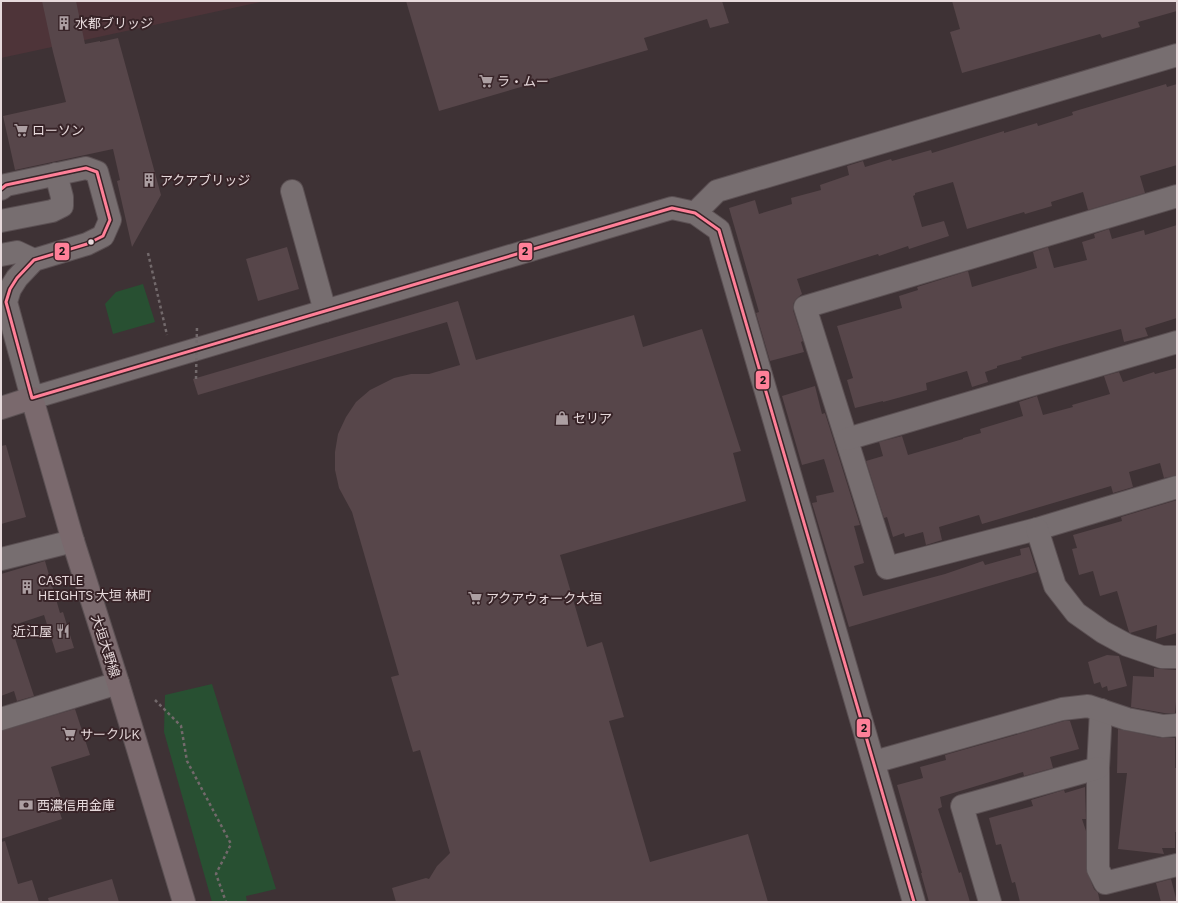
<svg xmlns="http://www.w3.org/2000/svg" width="1178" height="903" font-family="'IBM Plex Sans','Noto Sans JP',sans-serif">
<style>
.built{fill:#4e3439}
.green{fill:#285032}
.building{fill:#57464a}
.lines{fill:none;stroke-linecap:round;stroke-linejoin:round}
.minor-casing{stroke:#5b5053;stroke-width:24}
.major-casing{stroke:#5b5053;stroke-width:24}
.path{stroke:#72696b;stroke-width:2.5;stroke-dasharray:3 3;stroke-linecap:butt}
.minor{stroke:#776e70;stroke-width:22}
.major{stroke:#7a696d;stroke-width:22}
.path-bridge{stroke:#72696b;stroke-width:2.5;stroke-dasharray:3 3;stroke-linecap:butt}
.bus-1-casing{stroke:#382428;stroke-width:6}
.bus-1{stroke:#ff8098;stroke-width:3}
.bus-dot{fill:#e7dadc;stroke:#382428;stroke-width:1.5}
.labels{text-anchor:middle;stroke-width:4;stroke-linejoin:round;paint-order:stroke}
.poi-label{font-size:13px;fill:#e7dadc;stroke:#382428;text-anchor:start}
.street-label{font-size:13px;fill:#e7dadc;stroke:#382428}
.line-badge{stroke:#382428;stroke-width:1.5}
.pale-badge-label{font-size:11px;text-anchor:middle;font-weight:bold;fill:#111}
</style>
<rect width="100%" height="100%" fill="#3e3235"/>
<path class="built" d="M1 1H265L1 58Z"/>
<g class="green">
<path d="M143 284 155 322 113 334 105 304 116 292Z"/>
<path d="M212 684 276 889 246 896 247 902H212L164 732 165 695Z"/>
</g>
<g class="building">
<path d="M42 1H76L85 44 100 41V42L118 38 161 195 132 247 117 181 120 180 113 149 15 170 3 116 66 102 53 52Z"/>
<path d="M406 1H722L729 23 710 28 707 19 644 38 648 50 439 111Z"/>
<path d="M952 1H1177V11L1138 22 1140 27 1102 38 1100 34 962 73 950 32 960 29Z"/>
<path d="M1166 84 1167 87 1177 84V165L1140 176 1145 193 1088 210 1083 192 1051 202 1052 206 1025 214 1024 212 967 229 953 182 915 193V195L913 196 922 227 944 221 949 236 909 249 908 246 879 256 878 254 797 279 802 294 796 299 793 304V310L803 341 801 342 804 352 770 361 756 313 759 312 729 208 755 200 759 214 792 204 791 198 821 190 820 185 849 175 847 166 863 161 865 167 891 159 892 161 931 150 932 153 1004 131V133L1037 123 1038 126 1073 115 1072 112Z"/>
<path d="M1177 225V318L1145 328 1148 336 1124 342 1121 329 1059 346 1021 357 1022 359 997 366V368L985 372 988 382 972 387 967 371 926 383 927 390 883 402V401L855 408 847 380 853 378 837 326 902 308 899 296 918 290 917 287 968 271 972 287 1037 268 1033 252 1048 247 1054 268 1087 260 1082 242 1095 238 1094 234 1109 229 1112 239 1144 230 1145 235Z"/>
<path d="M287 247 299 289 258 301 246 259Z"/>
<path d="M458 301 476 360 634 315 643 347 702 329 741 451 733 453 746 501 560 555 587 647 602 642 624 717 609 721 650 862 748 834 768 902H396L392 888 426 878 429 879 437 866 450 853 420 750 413 752 391 677 399 675 352 512 339 488 335 470V452L338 434 346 417 356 402 370 390 394 378 411 374H429L460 365 447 322 198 395 193 379Z"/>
<path d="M1177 368V475L1164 478 1160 463 1129 472 1133 487 1113 493 1111 486 982 524 979 515 939 527 942 540 926 545 923 532 905 537 904 533 893 537 887 517 884 518 866 461 883 456 879 442 902 436 908 455 963 439V438L981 433 980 429 1023 416 1019 402 1037 396 1043 415 1073 407 1072 405 1110 394 1104 376 1119 372 1123 382 1154 372 1155 374Z"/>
<path d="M815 386 822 414 825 413 860 525 854 526 864 563 854 566 863 596 945 574 983 561 985 565 1021 555 1020 549 1029 547 1037 572 849 627 812 503 817 502 816 496 834 492 824 459 802 465 782 396Z"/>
<path d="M6 445 26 517 1 524V446Z"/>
<path d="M1177 500V633L1156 639 1157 625 1130 633 1129 632 1117 591 1100 596 1093 571 1079 575 1072 549 1077 548 1073 535 1122 521 1121 517Z"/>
<path d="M45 561 60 613 63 612 74 648 56 653 44 615 11 626 34 696 17 701 14 691 1 696V574Z"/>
<path d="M1107 655 1119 656 1127 686 1108 691 1107 686 1102 688 1100 682 1094 684 1088 662Z"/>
<path d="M1154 668 1162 669 1177 670V702H1176L1175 713H1164L1131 707 1133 676 1154 677Z"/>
<path d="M75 709 90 755 51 767 62 802 57 804 62 819 1 839V731Z"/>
<path d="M1064 721H1070L1079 749 1050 757 1053 768 1024 776 1023 772 940 797 942 807 938 809 959 873 961 872 970 902H929L921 873H922L897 785 923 778 920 767 946 760 945 755Z"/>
<path d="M1118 729 1161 738H1175V768H1177V832H1175V848H1162L1164 854 1118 849 1127 773H1117Z"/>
<path d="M1085 787 1086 819H1082L1086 831V869L1094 889 1098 893 1100 902H1020L1015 882 1012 883 1001 844 996 845 989 818 1033 806 1031 800 1064 790 1065 793Z"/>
<path d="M5 841 18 884 32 880 39 902H1V842Z"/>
<path d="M112 879 119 902H49L48 898Z"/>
<path d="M1171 879 1177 902H1161L1156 883Z"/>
</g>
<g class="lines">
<defs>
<g id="minor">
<path d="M1 189 6 185 86 168 97 172 110 220 103 236 87 244 34 260 17 278 10 289 6 302 32 398 672 208 695 213 719 230 914 902"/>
<path d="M292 191 325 311"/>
<path d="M1177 196 805 307 887 568 1037 529 1177 487"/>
<path d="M695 213 717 191 1177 55"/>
<path d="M1 221 52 211 62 206V197L56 174"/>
<path d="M1 255 17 252 34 260"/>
<path d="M847 439 1177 342"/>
<path d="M1037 529 1055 586 1076 613 1103 632 1127 645 1162 657H1177"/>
<path d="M1 559 73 541"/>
<path d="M1101 710 1098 768V869L1105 883 1177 865"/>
<path d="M1 719 118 683"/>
<path d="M874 762 1062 709 1088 706 1127 719 1163 726 1177 725"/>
<path d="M990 902 962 806 1098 768"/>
</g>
<path id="major" d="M1 408 32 398 73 541 118 683 184 902"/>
</defs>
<use href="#minor" class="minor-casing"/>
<use href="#major" class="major-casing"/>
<g class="path">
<path d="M148 253 167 335"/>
<path d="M155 700 181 726 187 761 231 844 216 874 226 902"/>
</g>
<use href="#minor" class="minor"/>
<use href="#major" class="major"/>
<path class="path-bridge" d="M196 379 197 326"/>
<defs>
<path id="bus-1" d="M1 189 6 185 86 168 97 172 110 220 103 236 87 244 34 260 17 278 10 289 6 302 32 398 672 208 695 213 719 230 914 902"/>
</defs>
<use href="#bus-1" class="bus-1-casing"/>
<use href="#bus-1" class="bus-1"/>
</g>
<defs>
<symbol id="building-bare" viewBox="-9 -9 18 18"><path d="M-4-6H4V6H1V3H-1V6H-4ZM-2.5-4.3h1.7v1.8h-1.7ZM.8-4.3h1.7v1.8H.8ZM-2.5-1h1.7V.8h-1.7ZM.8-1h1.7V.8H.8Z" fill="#ac9fa2" stroke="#382428" stroke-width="2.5" paint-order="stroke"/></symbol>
<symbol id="supermarket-bare" viewBox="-9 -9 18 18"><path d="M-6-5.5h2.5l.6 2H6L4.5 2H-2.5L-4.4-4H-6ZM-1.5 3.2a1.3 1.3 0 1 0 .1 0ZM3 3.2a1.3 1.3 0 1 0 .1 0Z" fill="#ac9fa2" stroke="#382428" stroke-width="2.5" paint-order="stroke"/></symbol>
<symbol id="shop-bare" viewBox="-9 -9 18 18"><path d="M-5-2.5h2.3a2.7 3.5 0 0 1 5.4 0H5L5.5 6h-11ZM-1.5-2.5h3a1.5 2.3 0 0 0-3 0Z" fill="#ac9fa2" stroke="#382428" stroke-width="2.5" paint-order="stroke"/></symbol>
<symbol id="restaurant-bare" viewBox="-9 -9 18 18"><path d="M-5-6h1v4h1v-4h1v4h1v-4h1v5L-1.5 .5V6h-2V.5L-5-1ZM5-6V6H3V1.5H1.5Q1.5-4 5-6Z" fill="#ac9fa2" stroke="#382428" stroke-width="2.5" paint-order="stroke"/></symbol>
<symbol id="bank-bare" viewBox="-9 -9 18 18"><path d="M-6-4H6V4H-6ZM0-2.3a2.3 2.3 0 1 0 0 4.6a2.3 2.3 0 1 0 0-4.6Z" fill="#ac9fa2" stroke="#382428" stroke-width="2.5" paint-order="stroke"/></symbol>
</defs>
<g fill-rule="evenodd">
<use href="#building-bare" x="54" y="13" width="20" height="20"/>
<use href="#supermarket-bare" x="476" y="71" width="20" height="20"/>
<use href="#supermarket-bare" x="11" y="120" width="20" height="20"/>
<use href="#building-bare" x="139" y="170" width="20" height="20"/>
<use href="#shop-bare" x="552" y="408" width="20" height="20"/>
<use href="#building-bare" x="17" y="577" width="20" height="20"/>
<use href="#supermarket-bare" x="465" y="588" width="20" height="20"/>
<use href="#restaurant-bare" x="53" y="621" width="20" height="20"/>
<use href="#supermarket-bare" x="59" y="724" width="20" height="20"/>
<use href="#bank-bare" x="16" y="795" width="20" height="20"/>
</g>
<circle class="bus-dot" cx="91" cy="242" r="3.5"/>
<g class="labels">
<g class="poi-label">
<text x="75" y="28">水都ブリッジ</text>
<text x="497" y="86">ラ・ムー</text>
<text x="32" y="135">ローソン</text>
<text x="160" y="185">アクアブリッジ</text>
<text x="573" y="423">セリア</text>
<text x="38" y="585">CASTLE<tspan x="38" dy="15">HEIGHTS 大垣 林町</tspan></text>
<text x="486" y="603">アクアウォーク大垣</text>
<text x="52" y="636" text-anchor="end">近江屋</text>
<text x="80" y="739">サークルK</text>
<text x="37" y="810">西濃信用金庫</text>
</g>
<g class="street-label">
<text transform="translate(106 646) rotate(72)" y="5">大垣大野線</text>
</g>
</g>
<g class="line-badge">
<rect x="518" y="242" width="15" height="19" rx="4" fill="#ff8098"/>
<rect x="54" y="242" width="16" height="19" rx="4" fill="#ff8098"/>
<rect x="755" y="370" width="15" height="20" rx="4" fill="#ff8098"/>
<rect x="856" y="718" width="15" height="20" rx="4" fill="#ff8098"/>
</g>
<g class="pale-badge-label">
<text x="525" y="255">2</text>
<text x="62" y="255">2</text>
<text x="763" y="384">2</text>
<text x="864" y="732">2</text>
</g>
<rect width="1178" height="903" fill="none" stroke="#e7dadc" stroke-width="4"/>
</svg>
